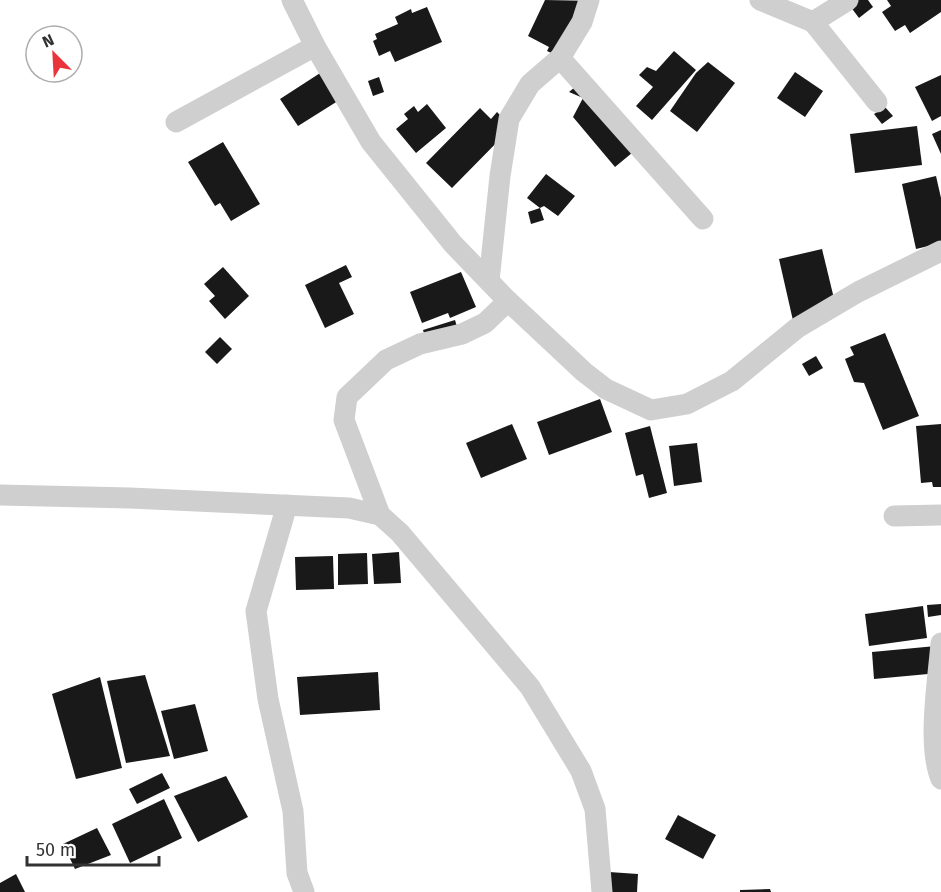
<svg xmlns="http://www.w3.org/2000/svg" width="941" height="892" font-family="'Fira Sans',sans-serif">
<style>
.building{fill:#191919}
.lines{fill:none;stroke-linecap:round;stroke-linejoin:round}
.minor{stroke:#cfcfcf;stroke-width:21}
</style>
<rect width="100%" height="100%" fill="#fff"/>
<g class="building">
<path d="M545 0 599 1 570 62 547 51 549 47 528 36Z"/>
<path d="M858 0H868L873 7 859 18 850 6Z"/>
<path d="M887 0H941V12L910 33 905 25 895 31 882 12 891 6Z"/>
<path d="M427 7 442 42 395 62 390 51 379 56 373 41 377 39 375 34 398 24 395 17 411 9 412 13Z"/>
<path d="M674 51 696 70 652 120 636 106 653 87 639 75 647 67 656 71Z"/>
<path d="M708 62 735 83 697 132 670 111 696 73Z"/>
<path d="M331 66 349 94 298 126 280 99Z"/>
<path d="M795 72 823 91 805 117 777 98Z"/>
<path d="M941 75V116L932 121 915 87Z"/>
<path d="M588 76 644 143 615 167 573 117 583 98 569 92Z"/>
<path d="M379 77 384 92 373 96 368 81Z"/>
<path d="M427 104 446 128 416 153 396 129 408 119 404 114 414 106 418 112Z"/>
<path d="M885 107 893 116 882 124 874 114Z"/>
<path d="M480 108 491 119 497 112 512 127 452 188 426 163Z"/>
<path d="M917 126 922 165 855 173 850 134Z"/>
<path d="M941 130V154L932 134Z"/>
<path d="M223 142 260 204 231 221 220 203 215 206 188 162Z"/>
<path d="M546 174 575 196 558 216 544 206 540 208 527 198Z"/>
<path d="M936 176 941 198V243L916 249 902 184Z"/>
<path d="M540 208 544 220 531 224 528 212Z"/>
<path d="M822 249 838 315 794 325 779 259Z"/>
<path d="M346 265 352 277 339 283 354 314 325 328 305 285Z"/>
<path d="M223 267 249 296 225 319 209 301 215 296 204 284Z"/>
<path d="M461 272 476 307 450 318 448 313 422 323 410 292Z"/>
<path d="M455 320 461 340 429 350 423 330Z"/>
<path d="M885 333 919 416 883 430 864 383 854 382 845 359 854 355 850 347Z"/>
<path d="M220 337 232 349 217 364 205 352Z"/>
<path d="M816 356 823 368 809 376 802 364Z"/>
<path d="M600 399 612 432 549 455 537 422Z"/>
<path d="M512 424 527 459 481 478 466 443Z"/>
<path d="M941 424V487H933L932 482 921 483 916 426Z"/>
<path d="M650 426 667 493 649 498 643 474 636 476 625 433Z"/>
<path d="M697 443 702 482 674 486 669 446Z"/>
<path d="M399 552 401 583 374 584 372 554Z"/>
<path d="M367 553 368 584 338 585V554Z"/>
<path d="M333 556 334 589 296 590 295 557Z"/>
<path d="M941 604V615L928 617 927 605Z"/>
<path d="M923 606 927 638 869 646 865 614Z"/>
<path d="M936 646 939 673 874 679 872 652Z"/>
<path d="M378 672 380 710 300 715 297 677Z"/>
<path d="M145 675 170 756 126 763 107 681Z"/>
<path d="M100 677 122 768 76 779 52 694Z"/>
<path d="M195 704 208 751 174 759 161 711Z"/>
<path d="M162 773 170 788 137 804 129 789Z"/>
<path d="M226 776 248 817 198 842 174 796Z"/>
<path d="M164 799 182 838 130 863 112 824Z"/>
<path d="M678 815 716 835 703 859 665 839Z"/>
<path d="M97 828 111 855 75 869 63 844Z"/>
<path d="M609 872 638 874 637 892H607Z"/>
<path d="M16 874 25 892H0V883Z"/>
<path d="M770 889 771 892H740V890Z"/>
</g>
<g class="lines">
<g class="minor">
<path d="M292 0 315 46 371 142 453 244 508 301 584 372 606 389 651 410 687 404 732 381 797 328 858 292 941 251"/>
<path d="M760 0 813 22 848 0"/>
<path d="M813 22 877 102"/>
<path d="M560 58 703 219"/>
<path d="M176 122 315 46"/>
<path d="M489 281 500 176 509 119 530 84 560 58 582 22 589 0"/>
<path d="M0 495 130 498 349 508 380 515 400 533 530 687 581 771 595 809 602 892"/>
<path d="M287 505 256 611 268 699 293 811 297 873 304 892"/>
<path d="M380 515 344 420 347 397 386 360 420 344 462 334 485 323 508 301"/>
<path d="M894 516 941 515"/>
<path d="M941 643C938 681 927 745 941 779"/>
</g>
</g>
<g transform="translate(54 54) rotate(336)"><circle r="28" fill="#ffffff" stroke="#adadad" stroke-width="1.5"/>
<path d="M0-4.5L10 22L0 15L-10 22Z" fill="#eb333b"/>
<text y="-9" font-size="16" font-weight="bold" text-anchor="middle" fill="#323232">N</text>
</g>
<path d="M27 856v9h132v-9" fill="none" stroke="#323232" stroke-width="3"/>
<text x="36" y="856" font-size="18" fill="#323232" stroke="#ffffff" stroke-width="4.5" paint-order="stroke">50 m</text>
</svg>
